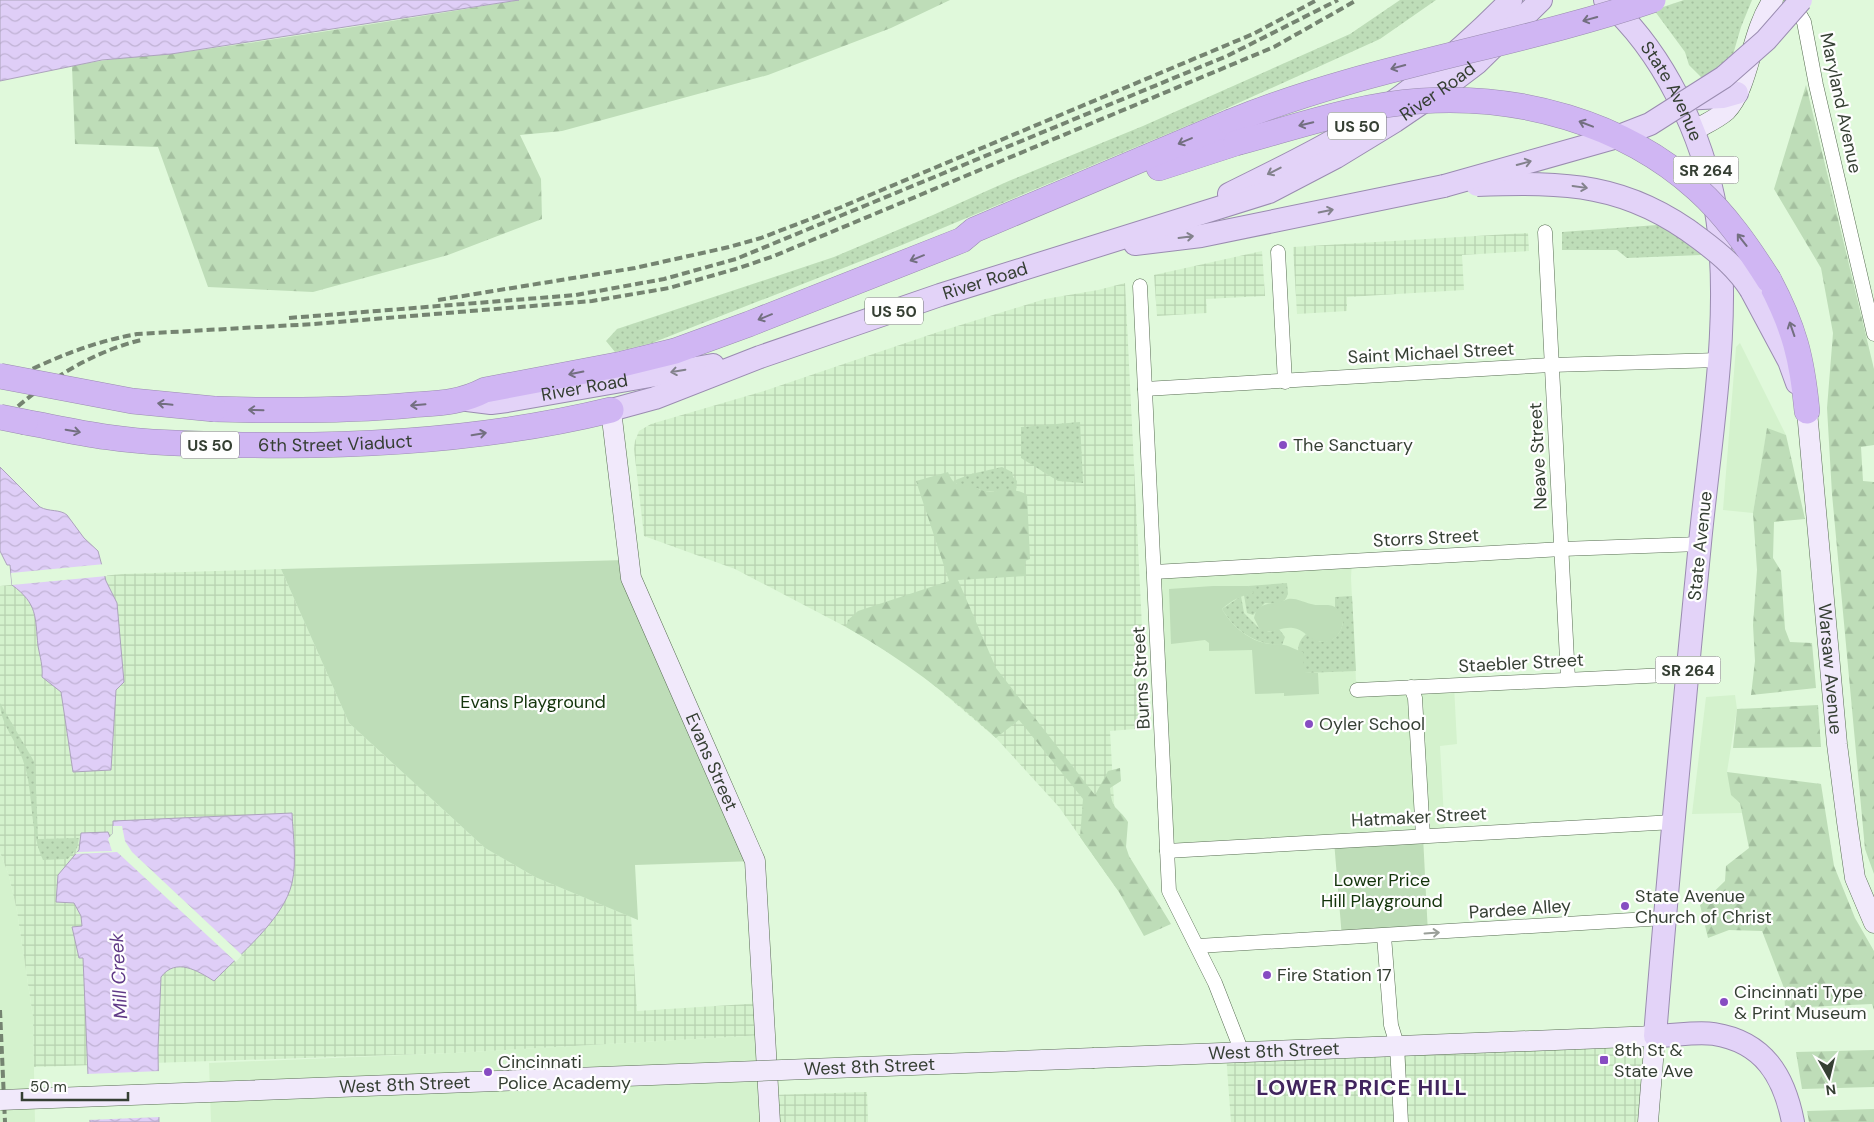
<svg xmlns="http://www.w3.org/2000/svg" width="1874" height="1122" font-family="'DM Sans',sans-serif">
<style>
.built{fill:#d4f2cd}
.industrial{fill:url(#industrial-grid)}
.grass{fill:url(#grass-dots)}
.forest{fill:url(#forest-firs)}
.green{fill:#beddb8}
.water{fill:url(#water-waves);stroke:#aca3bc}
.pier{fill:#e0f9db}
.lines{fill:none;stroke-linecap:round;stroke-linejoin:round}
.street-casing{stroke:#586d53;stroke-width:15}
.secondary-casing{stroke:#586d53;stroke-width:21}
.primary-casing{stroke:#9a8cb0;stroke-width:24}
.highway-casing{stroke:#9a8cb0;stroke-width:26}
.street{stroke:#fff;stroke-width:14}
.secondary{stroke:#f1e9fb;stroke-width:20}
.primary{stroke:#e3d3f8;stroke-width:22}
.highway{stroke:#d0b6f3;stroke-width:25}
.rail{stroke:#758471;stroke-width:4;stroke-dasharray:8 4;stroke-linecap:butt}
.secondary-bridge-casing{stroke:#586d53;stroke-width:21;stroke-linecap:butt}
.primary-bridge-casing{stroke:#9a8cb0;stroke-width:24;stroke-linecap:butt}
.highway-bridge-casing{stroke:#9a8cb0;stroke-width:26;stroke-linecap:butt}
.secondary-bridge{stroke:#f1e9fb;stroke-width:20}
.primary-bridge{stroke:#e3d3f8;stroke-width:22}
.highway-bridge{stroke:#d0b6f3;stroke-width:25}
.oneway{stroke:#736f80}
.oneway2{stroke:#83828c}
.oneway3{stroke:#9a9f99}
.poi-dot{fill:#874cc2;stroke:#fefefe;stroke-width:2}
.labels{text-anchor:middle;stroke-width:4.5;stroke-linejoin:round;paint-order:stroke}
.shield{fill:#fefefe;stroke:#717870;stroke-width:1}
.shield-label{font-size:16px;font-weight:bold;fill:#353f33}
.street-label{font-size:18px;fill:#353f33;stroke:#fefefe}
.poi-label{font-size:18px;fill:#353f33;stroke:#fefefe;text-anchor:start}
.park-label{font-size:18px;fill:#13340b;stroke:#fefefe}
.water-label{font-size:19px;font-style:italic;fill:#5f3986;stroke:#fefefe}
.district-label{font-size:22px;font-weight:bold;letter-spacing:1px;fill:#41255e;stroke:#fefefe}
</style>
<defs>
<pattern id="industrial-grid" width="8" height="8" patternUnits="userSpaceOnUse" patternTransform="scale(1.25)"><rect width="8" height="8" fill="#d4f2cd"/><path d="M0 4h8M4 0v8" fill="none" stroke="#b7d1b0"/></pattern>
<pattern id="grass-dots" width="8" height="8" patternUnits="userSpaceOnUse" patternTransform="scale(1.25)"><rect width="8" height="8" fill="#beddb8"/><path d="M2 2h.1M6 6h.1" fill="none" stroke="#a4bf9f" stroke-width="1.8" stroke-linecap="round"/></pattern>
<pattern id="forest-firs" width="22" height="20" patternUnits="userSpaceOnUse" patternTransform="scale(1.25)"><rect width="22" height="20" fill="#beddb8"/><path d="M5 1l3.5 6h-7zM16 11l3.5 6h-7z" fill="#a4bf9f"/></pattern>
<pattern id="water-waves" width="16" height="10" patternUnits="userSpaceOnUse" patternTransform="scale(1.25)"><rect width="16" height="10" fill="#dfcef7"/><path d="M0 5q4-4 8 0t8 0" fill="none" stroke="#c0b2d4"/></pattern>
</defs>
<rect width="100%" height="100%" fill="#e0f9db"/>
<g class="built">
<path d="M1740 343 1786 435 1767 429 1753 513 1723 510 1736 347Z"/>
<path d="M1352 561 1351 578 1356 681 1359 684 1454 685 1457 744 1440 746 1445 835 1167 851 1154 572Z"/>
<path d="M1735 695 1737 709 1727 772 1740 803 1742 813 1692 814 1706 697Z"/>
<path d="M0 852 9 876 17 911 33 1017 35 1122H0Z"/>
<path d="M764 1035 770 1122H211L209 1063 453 1053Z"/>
</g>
<g class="industrial">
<path d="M1528 233 1529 251 1462 255 1464 290 1347 297V311L1297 314 1293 247Z"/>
<path d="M1262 251 1265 296 1206 299 1207 313 1157 316 1154 275Z"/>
<path d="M1125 283 1147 728 1110 731 1119 892 1059 807 996 738 923 676 890 652 846 627 735 569 644 536 634 449 635 441 639 431 651 424 764 391 938 332 1045 299 1098 290Z"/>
<path d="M281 569 349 723 485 848 535 877 631 917 637 1011 763 1003 764 1035 453 1053 34 1067 33 1017 17 911 9 876 0 852V586L122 574Z"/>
<path d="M1655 1036 1648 1122H1231L1226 1054Z"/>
<path d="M867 1092 868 1122H770L769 1095Z"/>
</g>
<g class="grass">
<path d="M1400 0H1436L1380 39 1203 119 902 245 652 343 615 352 606 341 617 329 834 257 933 215 1011 180 1143 126 1350 34Z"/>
<path d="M1684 0H1752L1741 27 1732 58 1703 79 1689 65 1685 52 1654 10Z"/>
<path d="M1698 222 1701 255 1627 258 1617 250H1562V232Z"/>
<path d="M1080 422 1083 483 1058 481 1021 458V427Z"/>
<path d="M1002 467 1012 472 1013 477 1017 481 1016 491H983L974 487 960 486 953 481 971 474Z"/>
<path d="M1287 583 1288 594 1285 600 1278 604 1265 603 1253 615 1247 613 1244 595 1253 593 1248 586Z"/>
<path d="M1241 596 1244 613 1259 628 1269 632 1279 629 1285 637 1282 645C1256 645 1235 631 1222 609Z"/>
<path d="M1352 596 1356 671 1304 673C1299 658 1293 646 1306 634L1320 642C1333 642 1340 636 1343 623L1335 607V597Z"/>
<path d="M0 703 35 763 38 839 79 838 77 848 68 859 43 860C29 829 34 795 24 763 18 743 0 724 0 703Z"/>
</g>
<g class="forest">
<path d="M519 0H950L891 28 768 75 562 131 520 135 541 179 542 219 448 255 313 292 208 287 158 147 75 144 72 66C114 57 157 56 200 50 306 35 412 18 519 0Z"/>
<path d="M1806 85 1874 369V445L1861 447 1863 481 1874 482V874L1865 849 1832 494 1827 408 1833 333 1821 268 1774 189Z"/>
<path d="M1767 428 1786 435 1805 519 1774 522 1773 558 1781 571 1785 629 1790 642 1812 643 1816 688 1751 695 1755 661 1753 625 1757 570 1753 513Z"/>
<path d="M948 472C955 489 959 482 973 486 977 488 980 490 984 491 997 493 1016 486 1027 495L1030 559 1025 561 1026 576 958 580 996 668 1095 795 1108 771 1120 768 1121 781 1110 788C1112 812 1117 805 1128 822L1126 847 1129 856 1171 924 1144 936 1119 892 1080 837 1083 799 1019 720 996 738C950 695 901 658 846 627L848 620 858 611 949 581 916 481Z"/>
<path d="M1818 705 1821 747 1733 748 1737 709Z"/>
<path d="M1727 772 1821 784 1834 866 1855 918 1874 951V1010L1872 1004 1785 1008 1784 988 1762 931 1729 930 1708 938 1700 905 1725 881 1726 866 1749 848 1740 803 1731 795Z"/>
<path d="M1874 1050V1087L1802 1089 1796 1052Z"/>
<path d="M1874 1109V1122H1809L1807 1111Z"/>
</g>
<g class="green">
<path d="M627 560 755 861 635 865 638 920 535 877 485 848 349 723 281 569Z"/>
<path d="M1213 586H1248L1254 593C1240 596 1232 600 1222 609 1230 624 1247 639 1264 643 1271 645 1278 644 1284 645 1290 646 1296 650 1303 652L1304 673H1318L1319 694 1284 696V693L1255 694 1252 650 1209 651V643L1205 640 1171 644 1169 589Z"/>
<path d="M1288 599C1297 598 1302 602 1311 604 1324 608 1337 598 1343 620 1343 633 1332 646 1317 641 1308 638 1303 629 1293 628 1280 626 1270 637 1259 628L1254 618C1257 599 1275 606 1288 599Z"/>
<path d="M1423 836 1428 934 1342 938 1334 841Z"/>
</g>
<g class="water">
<path d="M0 0H519L171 54 102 60 0 81Z"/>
<path d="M0 467 40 507C49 512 60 509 67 515L84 538 98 551 106 581 117 603 124 682 116 690 111 770 73 772 61 692 42 677C43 666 40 657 38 646 35 617 38 604 12 585L10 565H7L0 551Z"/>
<path d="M292 813C293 836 297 861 292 883 284 919 239 955 214 981 198 971 176 957 161 977L158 1049 159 1122H90L83 958H79L72 927 82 926 81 916 74 903 56 902 58 875 79 850 81 833 108 832 110 837 113 833V821Z"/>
</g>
<g class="pier">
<path d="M105 564 107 576 12 585 11 573Z"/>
<path d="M113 826H122L125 841 132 852 242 955 236 962 117 852 75 854 77 852 112 851 108 839 113 833Z"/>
<path d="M161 1071V1117L87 1120 86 1074Z"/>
</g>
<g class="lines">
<defs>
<g id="street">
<path d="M1792 1 1804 22 1816 85 1874 334"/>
<path d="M1545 232 1568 679"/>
<path d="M1278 252 1285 382"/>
<path d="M1140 286 1169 891 1215 983 1242 1052"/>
<path d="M1145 389 1551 365 1719 360"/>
<path d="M1154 572 1562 549 1700 544"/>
<path d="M1411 687 1415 698 1423 836"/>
<path d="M1357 690 1687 674"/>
<path d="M1167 851 1674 822"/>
<path d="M1384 936 1391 1025 1397 1045 1401 1122"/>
<path d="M1198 946 1665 918"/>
</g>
<g id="secondary">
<path d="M1693 131C1703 125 1717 119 1726 111 1750 86 1750 33 1773 0"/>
<path id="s1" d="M611 410 631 578 755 861 770 1122"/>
<path id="s2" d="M1807 411 1837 744 1847 822 1855 878 1874 923"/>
<path id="s3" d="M1094 1058 1655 1036 1648 1122"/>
</g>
<g id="primary">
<path id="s4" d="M1605 0C1663 51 1703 135 1716 211 1733 314 1710 438 1700 543 1684 707 1668 872 1655 1036 1674 1036 1696 1031 1714 1034 1764 1042 1784 1076 1793 1122"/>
<path d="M1681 99 1723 97 1737 93"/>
<path d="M1229 194C1267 175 1305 157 1341 136 1404 99 1460 52 1511 0"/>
<path d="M1135 244 1201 236 1444 186"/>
<path d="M1751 290 1789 361 1797 383"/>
<path id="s5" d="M467 400 491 403 507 401 713 365"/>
<path id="s6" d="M611 410 655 398 760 357 940 295 1269 192 1336 157 1395 121 1448 85 1477 63 1541 0"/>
</g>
<g id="highway">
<path d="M1159 168 1236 143"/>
<path d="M1769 280C1794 327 1802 358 1807 411"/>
<path d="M214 409C280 411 346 411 412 405 439 403 460 403 485 390L622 364 675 351 749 324 962 240 974 230 1230 122"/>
<path id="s7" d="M25 422C52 427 79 433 107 437 154 444 202 444 250 445 372 447 492 439 611 410"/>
</g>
</defs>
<use href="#street" class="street-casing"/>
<use href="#secondary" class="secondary-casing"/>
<use href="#primary" class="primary-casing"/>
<use href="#highway" class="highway-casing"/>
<use href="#street" class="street"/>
<use href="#secondary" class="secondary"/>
<use href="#primary" class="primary"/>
<use href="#highway" class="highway"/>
<g class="rail">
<path d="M438 300 635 268 729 247 761 238 839 208 1253 34 1317 0"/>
<path d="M289 318 576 295 664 279 736 259 1227 56 1338 0"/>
<path d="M0 384C49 361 83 344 137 334L314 324 592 301 669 288 739 268 774 256 1274 47 1357 0"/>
<path d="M0 422C40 385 88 353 141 340"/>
<path d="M0 1010 5 1122"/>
</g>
<defs>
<g id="secondary-bridge">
<path id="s8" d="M0 1100 1094 1058"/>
</g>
<g id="primary-bridge">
<path d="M1477 185C1566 182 1627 183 1700 239 1720 254 1738 269 1751 290"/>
<path d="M1444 186 1614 138 1650 124 1724 77 1766 40 1801 0"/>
</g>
<g id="highway-bridge">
<path d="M1230 122C1367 66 1514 47 1653 0"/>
<path d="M1236 143C1296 127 1358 105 1420 101 1517 94 1623 122 1697 189 1726 215 1748 247 1769 280"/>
<path d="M0 376 132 401 214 409"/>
<path d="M0 417 25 422"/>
</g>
</defs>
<use href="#secondary-bridge" class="secondary-bridge-casing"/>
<use href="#primary-bridge" class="primary-bridge-casing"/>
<use href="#highway-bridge" class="highway-bridge-casing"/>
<use href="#secondary-bridge" class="secondary-bridge"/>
<use href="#primary-bridge" class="primary-bridge"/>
<use href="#highway-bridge" class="highway-bridge"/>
</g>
<defs><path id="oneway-shaft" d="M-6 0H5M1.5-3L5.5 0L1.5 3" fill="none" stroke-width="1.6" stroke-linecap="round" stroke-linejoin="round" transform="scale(1.25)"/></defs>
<g class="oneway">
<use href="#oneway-shaft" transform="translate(1590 19) rotate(165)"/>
<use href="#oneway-shaft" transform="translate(1398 67) rotate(165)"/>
<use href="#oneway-shaft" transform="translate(1306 124) rotate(166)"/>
<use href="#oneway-shaft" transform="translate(1586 124) rotate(-159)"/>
<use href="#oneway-shaft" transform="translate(1185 141) rotate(157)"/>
<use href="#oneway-shaft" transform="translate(1742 240) rotate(-128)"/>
<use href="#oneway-shaft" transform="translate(917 258) rotate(158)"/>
<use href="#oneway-shaft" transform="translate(765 317) rotate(158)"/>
<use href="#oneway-shaft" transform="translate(1792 329) rotate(-109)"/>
<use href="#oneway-shaft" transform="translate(576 373) rotate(169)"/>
<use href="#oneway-shaft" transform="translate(165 404) rotate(-174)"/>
<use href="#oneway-shaft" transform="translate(418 405) rotate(175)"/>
<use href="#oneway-shaft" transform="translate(256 410) rotate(-179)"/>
<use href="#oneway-shaft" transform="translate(73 431) rotate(10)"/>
<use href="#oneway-shaft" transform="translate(479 434) rotate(-9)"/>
</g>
<g class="oneway2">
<use href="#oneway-shaft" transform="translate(1524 163) rotate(-15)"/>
<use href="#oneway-shaft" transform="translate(1274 171) rotate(153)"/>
<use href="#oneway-shaft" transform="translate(1580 187) rotate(8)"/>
<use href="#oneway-shaft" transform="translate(1326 211) rotate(-12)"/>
<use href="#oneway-shaft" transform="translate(1186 237) rotate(-7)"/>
<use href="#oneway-shaft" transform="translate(678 371) rotate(170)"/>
</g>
<use class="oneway3" href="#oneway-shaft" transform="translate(1432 933) rotate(-4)"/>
<g class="poi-dot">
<circle cx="1283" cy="445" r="5"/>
<circle cx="1309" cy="724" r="5"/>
<circle cx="1625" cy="906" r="5"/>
<circle cx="1267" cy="975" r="5"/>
<circle cx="1724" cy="1002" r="5"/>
<rect x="1599" y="1055" width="10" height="10" rx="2.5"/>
<circle cx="488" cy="1072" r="5"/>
</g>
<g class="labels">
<g class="shield">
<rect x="1328" y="112.5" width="58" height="27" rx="4"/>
<rect x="1673.5" y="156.5" width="65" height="27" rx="4"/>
<rect x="865" y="297.5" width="58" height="27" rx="4"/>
<rect x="181" y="431.5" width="58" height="27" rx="4"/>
<rect x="1655.5" y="656.5" width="65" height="27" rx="4"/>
</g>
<g class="shield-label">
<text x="1357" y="132">US 50</text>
<text x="1706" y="176">SR 264</text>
<text x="894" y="317">US 50</text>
<text x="210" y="451">US 50</text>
<text x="1688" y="676">SR 264</text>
</g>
<g class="street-label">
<text dy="6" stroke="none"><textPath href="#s6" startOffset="890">River Road</textPath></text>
<text dy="6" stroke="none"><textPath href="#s4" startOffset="114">State Avenue</textPath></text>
<text transform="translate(1841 103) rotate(78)" y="6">Maryland Avenue</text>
<text dy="6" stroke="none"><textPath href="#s6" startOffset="396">River Road</textPath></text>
<text transform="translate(1431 353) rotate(-3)" y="6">Saint Michael Street</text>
<text dy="6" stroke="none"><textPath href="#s5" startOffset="119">River Road</textPath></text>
<text dy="6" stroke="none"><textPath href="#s7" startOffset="312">6th Street Viaduct</textPath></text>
<text transform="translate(1538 456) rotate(-93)" y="6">Neave Street</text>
<text transform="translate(1426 538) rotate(-3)" y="6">Storrs Street</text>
<text transform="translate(1700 546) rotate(-84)" y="6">State Avenue</text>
<text transform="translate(1521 663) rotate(-3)" y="6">Staebler Street</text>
<text dy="6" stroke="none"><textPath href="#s2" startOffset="259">Warsaw Avenue</textPath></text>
<text transform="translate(1141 678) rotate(-93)" y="6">Burns Street</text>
<text dy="6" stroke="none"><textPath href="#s1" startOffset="370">Evans Street</textPath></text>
<text transform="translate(1419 817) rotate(-3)" y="6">Hatmaker Street</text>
<text transform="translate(1520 909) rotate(-4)" y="6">Pardee Alley</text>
<text dy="6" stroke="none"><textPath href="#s3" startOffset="180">West 8th Street</textPath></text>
<text dy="6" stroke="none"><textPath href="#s8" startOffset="870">West 8th Street</textPath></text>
<text dy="6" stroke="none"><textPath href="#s8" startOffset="405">West 8th Street</textPath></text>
</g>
<g class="poi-label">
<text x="1293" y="451">The Sanctuary</text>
<text x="1319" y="730">Oyler School</text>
<text x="1635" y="902">State Avenue<tspan x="1635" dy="21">Church of Christ</tspan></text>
<text x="1277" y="981">Fire Station 17</text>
<text x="1734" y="998">Cincinnati Type<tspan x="1734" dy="21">&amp; Print Museum</tspan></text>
<text x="1614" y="1056">8th St &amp;<tspan x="1614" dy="21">State Ave</tspan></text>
<text x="498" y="1068">Cincinnati<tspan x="498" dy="21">Police Academy</tspan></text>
</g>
<g class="park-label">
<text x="533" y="708">Evans Playground</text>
<text x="1382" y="886">Lower Price<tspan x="1382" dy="21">Hill Playground</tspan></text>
</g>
<g class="water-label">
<text transform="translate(118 976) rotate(-93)" y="7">Mill Creek</text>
</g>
<g class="district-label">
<text x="1362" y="1095">LOWER PRICE HILL</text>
</g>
</g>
<g transform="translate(1829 1077) rotate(172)" stroke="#fefefe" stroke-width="4" paint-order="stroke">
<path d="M0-4L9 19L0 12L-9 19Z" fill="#353f33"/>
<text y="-8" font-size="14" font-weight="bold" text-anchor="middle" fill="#353f33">N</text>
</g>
<path d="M22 1092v8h106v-8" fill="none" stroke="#353f33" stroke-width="2.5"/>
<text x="30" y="1092" font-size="15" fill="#353f33" stroke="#fefefe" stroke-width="4" paint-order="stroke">50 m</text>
</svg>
